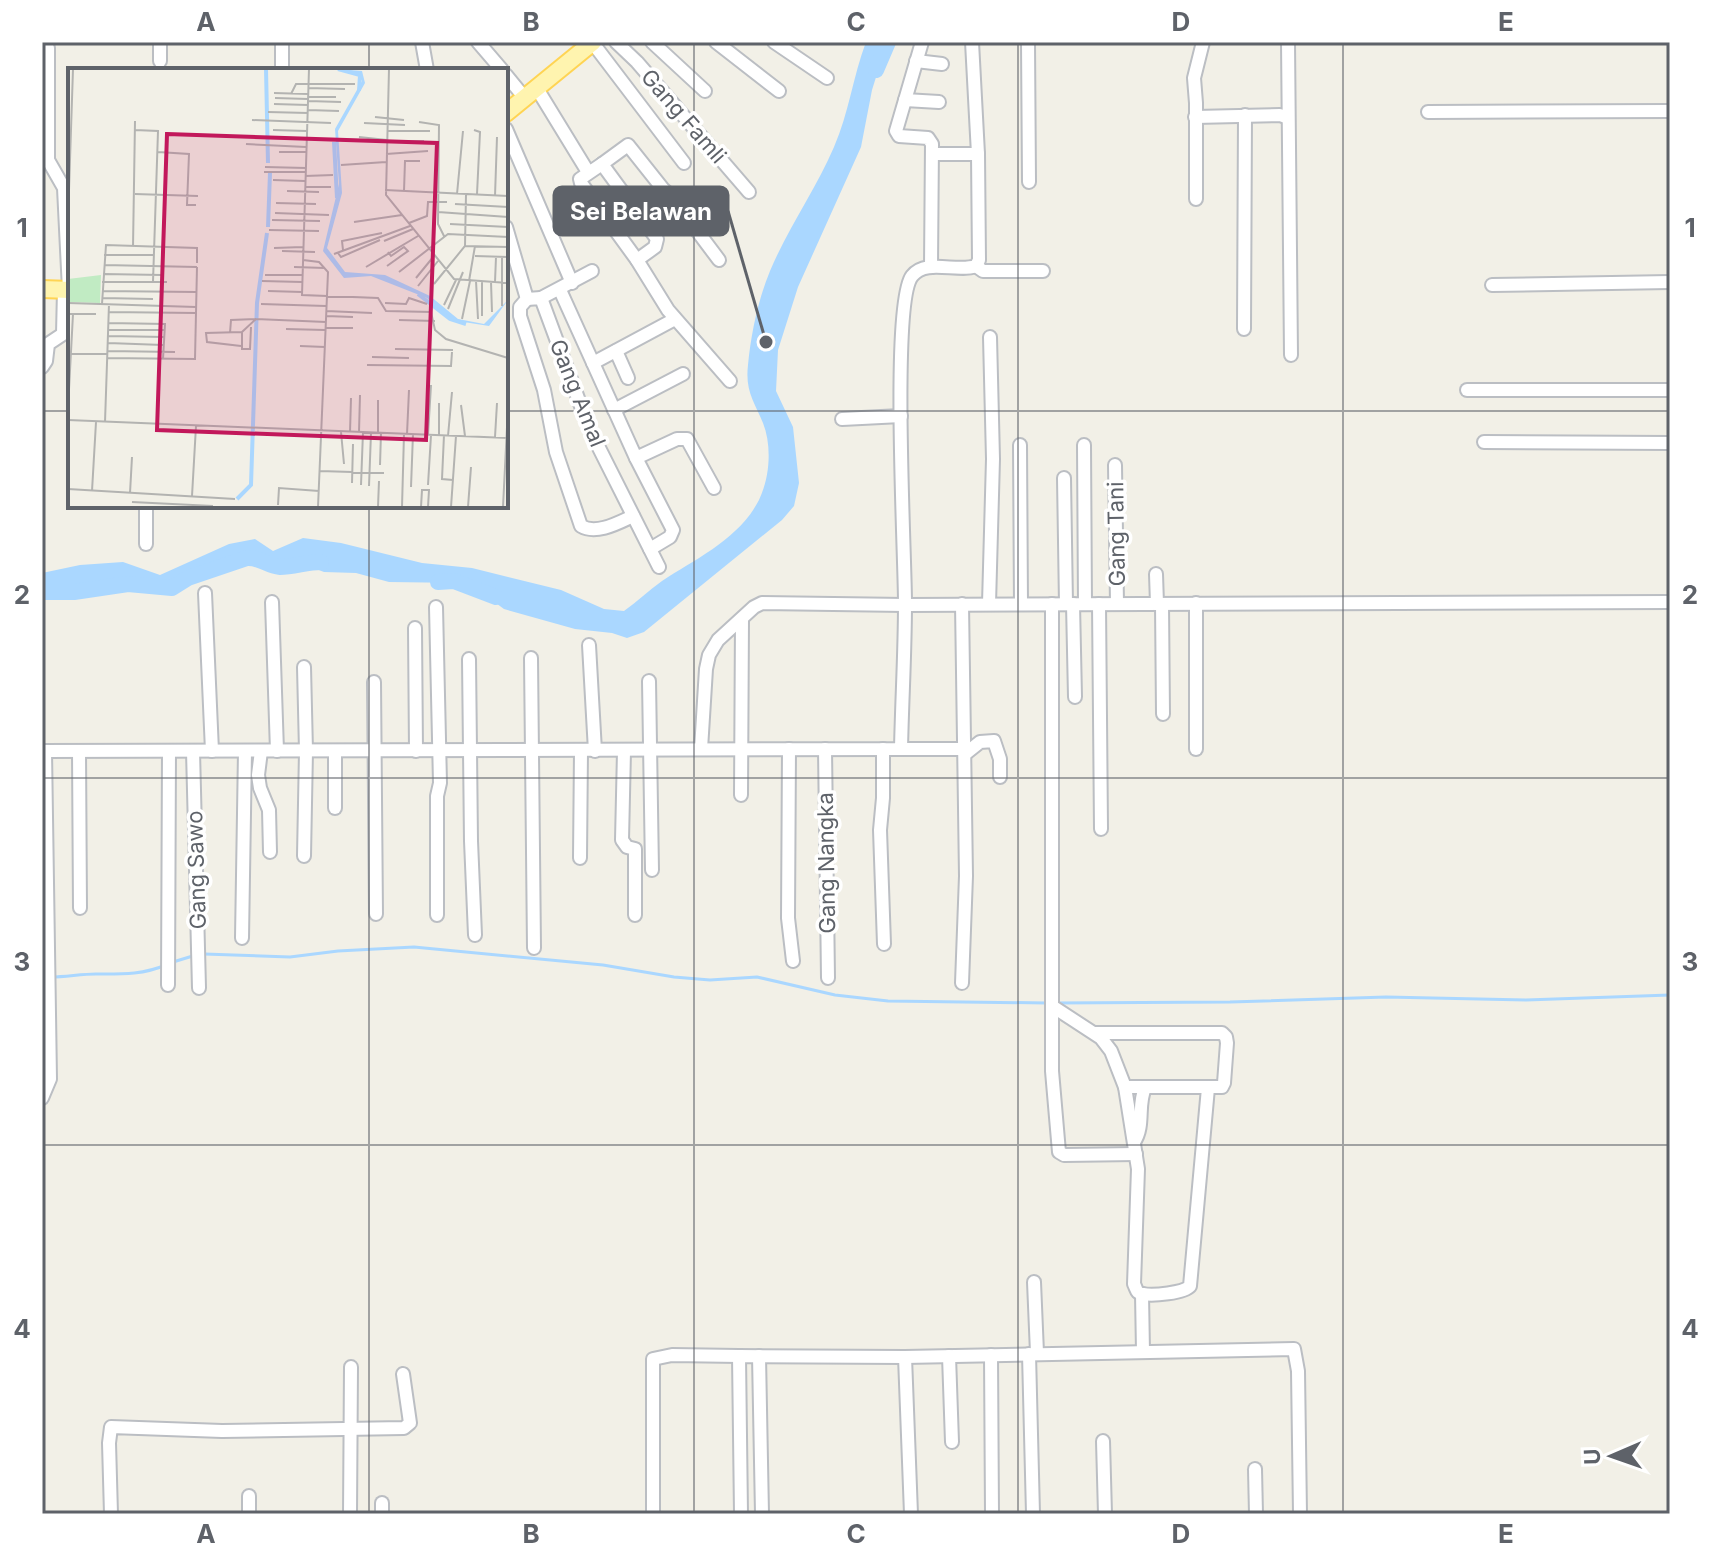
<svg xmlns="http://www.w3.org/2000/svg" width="1712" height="1556" font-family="Inter,sans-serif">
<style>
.water{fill:#aad7ff}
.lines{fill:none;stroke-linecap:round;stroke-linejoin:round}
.stream{stroke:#aad7ff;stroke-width:3}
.river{stroke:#aad7ff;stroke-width:16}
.minor-casing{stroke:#bbbec3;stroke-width:16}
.major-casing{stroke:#ffd453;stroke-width:20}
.minor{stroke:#fff;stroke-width:12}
.major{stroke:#fff4af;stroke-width:16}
.grid{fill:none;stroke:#5e6269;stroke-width:2;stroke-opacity:0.55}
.labels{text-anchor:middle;stroke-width:7;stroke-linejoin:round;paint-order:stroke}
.street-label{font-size:22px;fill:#5e6269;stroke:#fff}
.inset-river{fill:none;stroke:#aad7ff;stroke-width:4}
.inset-road{fill:none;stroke:#b3b3b1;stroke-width:2}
.view{fill:#c2185b;fill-opacity:0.15;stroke:#c2185b;stroke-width:4}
.inset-edge{fill:none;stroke:#5e6269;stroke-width:4}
.leader{fill:none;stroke:#5e6269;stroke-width:3}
.callout-dot{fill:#5e6269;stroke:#fff;stroke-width:3}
.callout{fill:#5e6269;stroke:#5e6269;stroke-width:3}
.callout-label{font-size:24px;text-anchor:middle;font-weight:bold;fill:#fff}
.neatline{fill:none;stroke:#5e6269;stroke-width:3}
.grid-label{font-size:26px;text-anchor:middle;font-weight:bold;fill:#5e6269}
</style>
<rect width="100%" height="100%" fill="#f2f0e7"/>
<path class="water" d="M866 42H887L872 90 861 147 798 287 778 350 776 391 793 427 799 483 794 506 782 520 644 632 627 638 612 633 575 629 504 609 474 587 463 583 389 582 356 573 324 572 303 564 278 563 246 554 235 561 219 562 182 581 169 584 42 592V573L80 565 123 562 160 575 229 544 255 539 273 551 303 538 341 543 422 563 472 568 561 590 604 609 624 611C637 602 649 590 662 581 697 558 739 539 759 500 770 477 772 446 763 423 754 401 745 391 748 365 751 334 758 300 770 271 788 228 816 189 834 147 849 113 853 76 866 42Z"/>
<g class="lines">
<g class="stream">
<path d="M204 954 290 957 338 951 414 947 603 965 674 977 710 980 757 977 835 995 888 1001 1046 1003"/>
<path d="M173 962 196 955"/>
<path d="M51 977C66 977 81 974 96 974 121 974 142 975 166 965"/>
<path d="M1054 1003 1230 1002 1386 997 1526 1000 1670 995"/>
</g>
<g class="river">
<path d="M876 70 888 42"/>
<path d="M438 582 454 581 496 597"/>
<path d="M42 592H74L128 584 172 588 188 578 247 558C260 557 267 566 280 567 294 567 307 562 321 562"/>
</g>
<defs>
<g id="minor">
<path d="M422 42 427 70"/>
<path d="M478 42 502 70"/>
<path d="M592 42 684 163"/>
<path d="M616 42 637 62 749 192"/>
<path d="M652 42 705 91"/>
<path d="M716 42 779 91"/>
<path d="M774 42 827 78"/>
<path d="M922 42 896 131 899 136 928 138 932 144 931 267"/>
<path d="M1028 42 1029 182"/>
<path d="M1288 42 1291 355"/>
<path d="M48 48V160L64 188 69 290"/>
<path d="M160 61V42"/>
<path d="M916 61 942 64"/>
<path d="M282 70V42"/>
<path d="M506 75 524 97"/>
<path d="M536 87 588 172"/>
<path d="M905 100 939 102"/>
<path d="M1428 112 1670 111"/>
<path d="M1195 117 1280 115 1288 118"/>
<path d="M506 129 572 283"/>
<path d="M932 154H978"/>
<path d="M602 164 580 179 581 183 637 260 668 310 730 381"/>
<path d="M1196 199V103L1194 78 1203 42"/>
<path d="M506 227 527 299 541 298 589 428 659 567"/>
<path d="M637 260 655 247 657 239 602 164 628 145 663 189 671 196 719 260"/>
<path d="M976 266 983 271H1043"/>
<path d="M1492 285 1670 282"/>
<path d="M560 290 636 458 673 530 670 537 650 549"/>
<path d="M541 298 592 271"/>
<path d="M527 299 520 307V316L544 390 556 452 581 526C596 535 618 523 633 516"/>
<path d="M1244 329 1245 115"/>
<path d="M616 351 628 378"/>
<path d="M593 363 675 319"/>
<path d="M42 367 46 361 48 344 63 334 64 290"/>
<path d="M1467 390H1670"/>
<path d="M614 410 683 374"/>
<path d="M842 419 901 416"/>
<path d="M1484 442 1670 443"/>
<path d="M1020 445 1021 604"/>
<path d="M1084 445 1085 604"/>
<path d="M636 458 677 439H687L714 488"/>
<path d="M1115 465 1117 604"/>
<path d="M1064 478 1066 604"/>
<path d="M146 506V544"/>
<path d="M1156 574 1157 604"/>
<path d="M205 593 212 751"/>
<path d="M272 602 277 751"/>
<path d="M1196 603V749"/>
<path d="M989 604 993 459 990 337"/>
<path d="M1052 604V1006L1101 1038 1111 1051 1125 1087H1222L1224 1083 1227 1043 1226 1037 1222 1033H1096"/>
<path d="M1073 604 1075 697"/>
<path d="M1099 604 1101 829"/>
<path d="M1162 604 1163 714"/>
<path d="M436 607 440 783 437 796V915"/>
<path d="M415 628 416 751"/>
<path d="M589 645 595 751"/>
<path d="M531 658 534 948"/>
<path d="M469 659 471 841 475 935"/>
<path d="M304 667 306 751 304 856"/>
<path d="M649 681 652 870"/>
<path d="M374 682 376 914"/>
<path d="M701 749 706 669 709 655 718 640 754 607 762 603 905 605 1670 602"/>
<path d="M789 749 788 918 793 961"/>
<path d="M825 749 828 978"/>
<path d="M883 749V798L880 830 884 944"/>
<path d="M901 749H964"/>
<path d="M42 751 901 749C902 700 905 652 905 603 905 553 891 303 912 276 926 258 957 273 976 266L979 260 978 154 972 42"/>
<path d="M79 751 80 908"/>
<path d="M193 751 199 988"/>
<path d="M261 751 258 775 260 788 269 810 270 852"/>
<path d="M335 751V808"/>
<path d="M624 751 622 840 627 847 635 849V915"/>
<path d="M965 754 980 742 994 741 1000 759V777"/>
<path d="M741 795 742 619"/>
<path d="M580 858 581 751"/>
<path d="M242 938 245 751"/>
<path d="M962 983 966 876 962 604"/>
<path d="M168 985 169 751"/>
<path d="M1052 1006V1071L1059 1152 1064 1155 1136 1154"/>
<path d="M1125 1087 1138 1169 1134 1284C1137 1290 1136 1293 1143 1294 1153 1296 1184 1293 1190 1286L1208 1088"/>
<path d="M42 1098 50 1079 45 751"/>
<path d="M1134 1142C1145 1126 1137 1105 1145 1088"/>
<path d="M1034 1282 1037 1353"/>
<path d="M1142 1294 1143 1352"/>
<path d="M1029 1354 1033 1514"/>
<path d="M991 1355 992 1514"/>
<path d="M759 1356 762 1514"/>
<path d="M949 1356 952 1442"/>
<path d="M905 1357 911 1514"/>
<path d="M1103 1441 1105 1514"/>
<path d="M1255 1469 1256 1514"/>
<path d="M249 1496V1514"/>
<path d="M382 1503V1514"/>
<path d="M111 1514 109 1443 111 1427 222 1431 404 1428 410 1423 403 1374"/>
<path d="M350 1514 351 1367"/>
<path d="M653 1514V1359L672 1355 739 1356"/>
<path d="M741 1514 739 1356 905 1357 1294 1349 1298 1371 1300 1514"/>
</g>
<g id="major">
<path d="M506 113 593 42"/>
<path d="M42 289 70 290"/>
</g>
</defs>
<use href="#minor" class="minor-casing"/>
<use href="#major" class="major-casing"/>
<use href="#minor" class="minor"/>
<use href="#major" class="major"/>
</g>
<path class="grid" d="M369 42V70M694 42V1514M1018 42V1514M1343 42V1514M42 411H70M506 411H1670M369 506V1514M42 778H1670M42 1145H1670"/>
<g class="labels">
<g class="street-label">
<text transform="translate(684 116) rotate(49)" y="8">Gang Famli</text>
<text transform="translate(578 393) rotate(68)" y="8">Gang Amal</text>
<text transform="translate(1116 534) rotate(-91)" y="8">Gang Tani</text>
<text transform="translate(826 863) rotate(-91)" y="8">Gang Nangka</text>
<text transform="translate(196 870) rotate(-92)" y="8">Gang Sawo</text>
</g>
</g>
<g transform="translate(68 68)">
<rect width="440" height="440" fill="#f2f0e7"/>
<path d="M33 207 32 235 0 234V211Z" fill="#c1ebc3"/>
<path d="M268 1 294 3 297 15 270 63 274 125 259 180 277 204 317 207 362 228 390 251 416 256 440 232 421 258 383 252 359 230 303 208 276 210 255 183 271 116 267 61 294 13 289 5Z" fill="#aad7ff"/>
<path class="inset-river" d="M198 1 200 95M270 1 292 7 291 23M266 74 269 130M200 159 202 105M350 226 382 251 398 256M169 431 183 417 189 235 199 165"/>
<path class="inset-road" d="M241 1 234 227 310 230 318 243 363 244 367 262 378 271 440 290M321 1 318 127 386 211 440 215M240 20 277 21M206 25 240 26M223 26 228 16H287M240 29H268M207 30 240 31M240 33 273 34M206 36 240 37M240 42 271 43M200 44 240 45M307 49 336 52M184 52 263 55M351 54 371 57 370 156 376 168M296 55 337 57M67 62 90 63 85 214M205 62 239 63M406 62 412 64 409 126M319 63H362M291 69 319 72M318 74 356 73M178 76 238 79M90 84 121 86 119 137H128M211 84H238M318 86 360 83M273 97 318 94M197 99 238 100M196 104H237M237 108 265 107M205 112 237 113M237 119H263M317 122 440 128M219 123 251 124M336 123 337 93H352M67 126 130 128M389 126 395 63M427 128 429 69M208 135 248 136M387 136 440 139M370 144 440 149M207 145 261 147M0 152 5 1M204 152 252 153M286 154 334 147M341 155 359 148 360 134H379M382 156 440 159M201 162 251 163M316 173 345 161M397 178 440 179M65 179 67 53M206 180 235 179M275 182 274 173 314 165M214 183 247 184M270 185 273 189 312 172M266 186 342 158M36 187H86M407 188 440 189M434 189V238M235 192 251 194 260 204 250 439M36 197 129 199M319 198 340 183 336 179 323 188 320 184M226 199 257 200M298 199 350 168M331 204 380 166 440 169M35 206 94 207M197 207H234M348 210 366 188M194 213 234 214M401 213 407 178M408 213 410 251M414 213V248M34 214H99M423 214 424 244M427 214 428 189M366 216 397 178 398 126M350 218 370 193M34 223 128 224M200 223 234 224M34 230 85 231M0 235 128 239M317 235 338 236 341 230 359 236M34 236 38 177 129 180V195M193 236 258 238M376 237 388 212M380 241 395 204M258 243 304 245M40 244 128 245M0 246H28M258 248 285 249M394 251 402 213M331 252 367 253M40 255 97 256 95 291M183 259 182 281H174V264L188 251 258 254M257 260H285M218 261 257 262M40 262H96M162 265 163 252 188 251M40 268 96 269M40 275 95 277M173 278 139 274 138 265 174 264M232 278 257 279M327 281 385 282M40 283 107 284M0 286H40M304 289 341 290M39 290 127 291 129 199M299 297 383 298 384 284M393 337 397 368M0 340 5 246M0 352 440 370M37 354 41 236M273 364 276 396M282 364 283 330M291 364 292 327M310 365V332M339 366 341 322M360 367 363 317M371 367V335M376 367 374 411 385 412M380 368 384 324M427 369 429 335M312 397 313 365M252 403 316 405M284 415 285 376M293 417 295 364M360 417 363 367M301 418 303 365M343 419 345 366M0 421 167 431M24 423 28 354M62 425 64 389M124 428 128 358M64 434 145 438M210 437 211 420 251 423M310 439 311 413M334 439 336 366M353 439 354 422H361L360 439M383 439 388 368M400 439 403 399M435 439 440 339"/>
<path class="view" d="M99 66 369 75 358 372 89 362Z"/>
<rect width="440" height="440" class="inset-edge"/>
</g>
<path class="leader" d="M766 342L728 211"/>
<circle class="callout-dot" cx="766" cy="342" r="8"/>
<rect class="callout" x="554" y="187" width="174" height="48" rx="8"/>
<g class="callout-label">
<text x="641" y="220">Sei Belawan</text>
</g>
<rect width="1712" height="1556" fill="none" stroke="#ffffff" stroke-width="88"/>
<g transform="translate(1612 1456) rotate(268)" stroke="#ffffff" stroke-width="6" paint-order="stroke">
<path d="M0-6L14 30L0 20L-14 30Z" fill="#5e6269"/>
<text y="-12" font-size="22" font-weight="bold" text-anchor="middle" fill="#5e6269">U</text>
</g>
<rect x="44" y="44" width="1624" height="1468" class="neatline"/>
<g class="grid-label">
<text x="206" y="31">A</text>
<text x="531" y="31">B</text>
<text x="856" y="31">C</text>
<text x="1181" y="31">D</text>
<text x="1506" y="31">E</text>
<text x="22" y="237">1</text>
<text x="1690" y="237">1</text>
<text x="22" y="604">2</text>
<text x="1690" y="604">2</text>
<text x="22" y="971">3</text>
<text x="1690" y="971">3</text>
<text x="22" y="1338">4</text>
<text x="1690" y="1338">4</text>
<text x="206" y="1543">A</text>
<text x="531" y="1543">B</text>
<text x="856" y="1543">C</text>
<text x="1181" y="1543">D</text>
<text x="1506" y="1543">E</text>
</g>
</svg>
